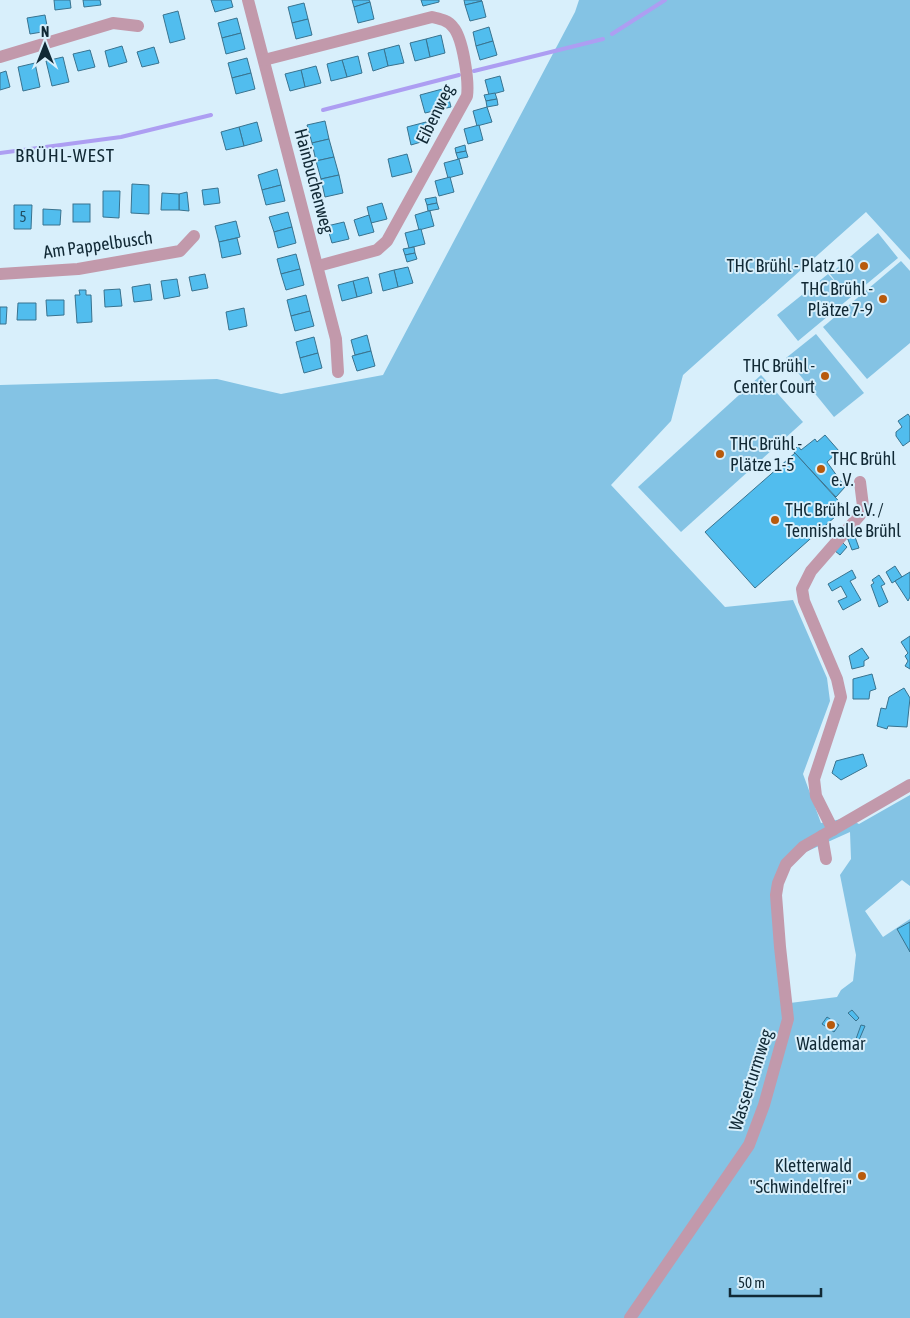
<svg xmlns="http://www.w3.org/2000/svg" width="910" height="1318" font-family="'Asap Condensed',sans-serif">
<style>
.green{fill:#84c3e4;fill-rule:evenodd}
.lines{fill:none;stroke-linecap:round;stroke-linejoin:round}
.stream{stroke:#ad9ef2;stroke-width:4}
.building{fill:#51bdee;stroke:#39738f}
.minor{stroke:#c299ab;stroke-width:12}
.poi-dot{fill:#b85a0c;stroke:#d8effb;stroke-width:2}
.labels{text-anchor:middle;stroke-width:4;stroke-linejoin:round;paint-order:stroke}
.number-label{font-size:15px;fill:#214e63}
.street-label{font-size:18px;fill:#112935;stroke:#d8effb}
.poi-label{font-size:18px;fill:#112935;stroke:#d8effb;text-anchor:end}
.neighbourhood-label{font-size:19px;letter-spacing:1px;fill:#112935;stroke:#d8effb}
</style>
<rect width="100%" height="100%" fill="#d8effb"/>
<g class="green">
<path d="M579 0H910V260L866 212 683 375 671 421 611 485 725 607 793 600 827 678 830 701 803 774 821 823 847 818 859 824 910 795V886L902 880 865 911 883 937 910 919V1318H0V385L217 379 281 394 383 375 575 12ZM850 832 851 859 840 875 856 955 853 981 841 990 837 997 790 1003 779 896 787 869 799 855Z"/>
<path d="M878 233 898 258 798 341 777 315 828 274 840 287 830 274Z"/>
<path d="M901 261 910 271V343L867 379 823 327Z"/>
<path d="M816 334 864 393 834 417 786 358Z"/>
<path d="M761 375 803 422 681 532 638 487Z"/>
</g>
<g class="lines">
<g class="stream">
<path d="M612 34 665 0"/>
<path d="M474 71 603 39"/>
<path d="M323 110 459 75"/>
<path d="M0 153 121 137 211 115"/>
</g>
</g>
<g class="building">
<path d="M54 0H70L71 8 55 10Z"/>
<path d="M83 0H100L101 5 84 7Z"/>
<path d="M211 0H231L233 7 215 12Z"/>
<path d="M352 0H369L370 2 354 7Z"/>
<path d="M421 0H439V2L423 6Z"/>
<path d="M464 0H481L482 1 465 5Z"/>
<path d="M482 1 486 17 470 21 465 5Z"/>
<path d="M370 2 374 19 358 23 354 7Z"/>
<path d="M304 3 308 19 292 23 288 7Z"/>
<path d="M178 11 185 39 170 43 163 15Z"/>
<path d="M45 15 48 31 30 34 27 18Z"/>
<path d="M237 18 241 33 222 38 218 23Z"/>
<path d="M308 19 312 35 296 39 292 23Z"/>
<path d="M489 27 493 41 476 46 473 32Z"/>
<path d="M241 33 245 49 226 54 222 38Z"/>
<path d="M441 35 445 53 430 57 426 39Z"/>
<path d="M426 39 430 57 415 61 410 43Z"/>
<path d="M493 41 497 55 480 60 476 46Z"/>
<path d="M399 45 404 63 388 66 384 49Z"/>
<path d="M122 46 127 62 109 67 105 51Z"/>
<path d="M154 47 159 63 142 67 137 52Z"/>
<path d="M384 49 388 66 373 71 368 53Z"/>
<path d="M90 50 95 67 78 71 73 54Z"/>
<path d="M358 56 362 73 347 77 342 60Z"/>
<path d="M63 57 69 82 52 86 46 61Z"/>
<path d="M247 58 251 73 232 78 228 63Z"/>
<path d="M342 60 347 77 331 81 327 64Z"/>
<path d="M35 63 40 87 23 91 18 67Z"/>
<path d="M316 66 321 83 305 87 301 70Z"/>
<path d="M301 70 305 87 290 91 285 74Z"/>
<path d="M6 71 10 87 0 90V73Z"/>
<path d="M251 73 255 89 236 94 232 78Z"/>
<path d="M500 76 504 91 489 95 485 80Z"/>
<path d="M446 88 451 107 425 113 420 95Z"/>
<path d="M495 93 497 99 486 101 484 95Z"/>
<path d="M497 99 498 105 487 107 486 101Z"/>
<path d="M487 107 492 122 477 126 473 111Z"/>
<path d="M325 121 329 139 312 143 307 125Z"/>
<path d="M257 122 262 141 244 146 239 127Z"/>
<path d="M426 122 431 139 411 145 407 127Z"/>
<path d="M479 125 483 140 468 144 464 129Z"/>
<path d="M239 127 244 146 226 150 221 132Z"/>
<path d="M329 139 334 157 316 161 312 143Z"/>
<path d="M465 145 466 151 456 153 455 148Z"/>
<path d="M466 151 468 157 458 159 456 153Z"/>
<path d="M407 154 412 172 392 177 388 159Z"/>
<path d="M334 157 339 175 321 179 316 161Z"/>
<path d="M459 159 463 174 448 178 444 163Z"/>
<path d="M277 169 281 185 262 190 258 175Z"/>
<path d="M339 175 343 193 325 197 321 179Z"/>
<path d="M450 177 454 192 439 196 435 181Z"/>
<path d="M132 184 149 185V214L131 213Z"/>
<path d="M281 185 285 201 266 205 262 190Z"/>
<path d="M218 188 220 203 204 205 202 190Z"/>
<path d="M103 191H120L119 218 103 217Z"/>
<path d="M187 192 189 211 179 210V194Z"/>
<path d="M162 193 179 194V210H161Z"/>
<path d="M436 197 437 203 427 205 425 199Z"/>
<path d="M382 203 387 219 371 223 367 207Z"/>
<path d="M437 203 439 209 428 211 427 205Z"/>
<rect x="73" y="204" width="17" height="18"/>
<path d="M14 205H32L31 229H14Z"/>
<path d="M43 209 61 210 60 225H43Z"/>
<path d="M428 211H430L434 226 419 230 415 215Z"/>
<path d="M288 212 292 227 274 232 269 217Z"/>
<path d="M369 215 374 232 359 236 354 220Z"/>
<path d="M236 221 240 237 219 242 215 226Z"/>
<path d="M344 222 349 239 332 243 327 226Z"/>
<path d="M292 227 296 243 278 248 274 232Z"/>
<path d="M421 229 425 244 409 248 405 233Z"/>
<path d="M237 238 241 254 222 258 219 242Z"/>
<path d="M414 247 415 253 405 255 403 249Z"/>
<path d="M415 253 417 259 407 262 405 255Z"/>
<path d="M296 254 300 269 281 274 277 259Z"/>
<path d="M408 267 413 283 398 287 394 270Z"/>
<path d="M300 269 304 285 286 290 281 274Z"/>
<path d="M394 270 398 287 383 291 379 274Z"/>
<path d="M205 274 208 288 192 291 189 277Z"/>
<path d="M368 277 372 293 357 297 353 281Z"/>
<path d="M177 279 180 296 164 299 161 281Z"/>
<path d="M353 281 357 297 342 301 338 285Z"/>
<path d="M150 284 152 300 134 302 132 287Z"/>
<path d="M120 289 122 306 105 307 104 290Z"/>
<path d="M79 290H86V295H91L92 322 77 323 75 295H80Z"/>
<path d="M306 295 310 311 291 316 287 300Z"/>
<path d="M46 300H64V315L47 316Z"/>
<path d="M18 303H36V320H17Z"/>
<path d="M0 307H7L6 324H0Z"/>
<path d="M244 308 247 326 229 330 226 312Z"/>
<path d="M310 311 314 326 295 331 291 316Z"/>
<path d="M367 335 371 351 355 355 351 340Z"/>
<path d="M314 337 318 353 300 358 296 342Z"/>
<path d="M371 351 375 366 357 371 352 356Z"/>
<path d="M318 353 322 368 304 373 300 358Z"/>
<path d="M908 414 910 417V441L903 446 896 436V432L902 427 898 421Z"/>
<path d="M825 435 839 451 827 462 845 487 836 497 793 451 798 446 801 450 815 439 817 442Z"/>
<path d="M795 453 845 508 755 588 705 532Z"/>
<path d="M854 534 859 548 852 550 847 537Z"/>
<path d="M842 542 847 547 840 555 835 551Z"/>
<path d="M895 566 902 577 892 583 886 572Z"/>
<path d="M852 570 856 578 850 581 861 600 843 610 838 601 847 597 841 586 832 591 828 584Z"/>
<path d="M910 572V597L908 601 895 581Z"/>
<path d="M879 575 885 584 881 586 888 602 879 607 871 585 874 583 872 580Z"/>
<path d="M910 636V669L905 666 908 661 905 656 908 653 901 642Z"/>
<path d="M862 648 869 658 864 661V666L852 669 849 656Z"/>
<path d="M872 674 876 689 870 691 869 699H853V679Z"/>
<path d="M904 688 910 698 907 727 888 726 887 729 877 726 881 708 886 709 889 697Z"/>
<path d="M863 754 867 766 841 780 832 773 836 761Z"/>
<path d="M910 922V952L897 929Z"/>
<path d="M852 1010 859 1018 856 1021 848 1013Z"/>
<path d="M827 1017 839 1025 834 1032 822 1024Z"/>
<path d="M861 1025 865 1026 859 1040 856 1039Z"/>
</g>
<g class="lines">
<g class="minor">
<path d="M248 0 336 339 338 372"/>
<path d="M0 57 113 23 138 26"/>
<path d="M264 60 432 17C440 19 448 20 453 27 463 38 469 81 467 96L387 241 377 250 318 266"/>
<path d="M0 274 78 269 180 251 194 236"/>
<path d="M833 830 816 796 814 779 841 697 837 679 804 601 802 589 811 571 860 515 863 506 860 482"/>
<path d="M822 836 826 859"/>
<path d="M630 1318 749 1145 764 1105 788 1019 780 947 776 895 778 883 786 864 803 847 910 785"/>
</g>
</g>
<g class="poi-dot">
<circle cx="864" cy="266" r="5"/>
<circle cx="883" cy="299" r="5"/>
<circle cx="825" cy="376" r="5"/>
<circle cx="720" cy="454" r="5"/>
<circle cx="821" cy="469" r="5"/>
<circle cx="775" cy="520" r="5"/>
<circle cx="831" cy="1025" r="5"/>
<circle cx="862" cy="1176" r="5"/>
</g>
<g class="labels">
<g class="number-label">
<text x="23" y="222">5</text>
</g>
<g class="street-label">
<text transform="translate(435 114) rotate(-64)" y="6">Eibenweg</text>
<text transform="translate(314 181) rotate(75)" y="6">Hainbuchenweg</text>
<text transform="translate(98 245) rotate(-8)" y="6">Am Pappelbusch</text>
<text transform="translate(751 1080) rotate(-72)" y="6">Wasserturmweg</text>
</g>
<g class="poi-label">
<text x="854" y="272">THC Brühl - Platz 10</text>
<text x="873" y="295">THC Brühl -<tspan x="873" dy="21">Plätze 7-9</tspan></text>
<text x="815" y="372">THC Brühl -<tspan x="815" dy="21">Center Court</tspan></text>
<text x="730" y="450" text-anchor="start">THC Brühl -<tspan x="730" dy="21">Plätze 1-5</tspan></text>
<text x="831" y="465" text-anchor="start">THC Brühl<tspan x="831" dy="21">e.V.</tspan></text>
<text x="785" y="516" text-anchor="start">THC Brühl e.V. /<tspan x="785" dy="21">Tennishalle Brühl</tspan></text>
<text x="831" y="1050" text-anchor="middle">Waldemar</text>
<text x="852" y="1172">Kletterwald<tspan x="852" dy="21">"Schwindelfrei"</tspan></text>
</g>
<g class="neighbourhood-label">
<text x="65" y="162">BRÜHL-WEST</text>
</g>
</g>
<g transform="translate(45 45)" stroke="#d8effb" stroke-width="4" paint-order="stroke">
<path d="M0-4L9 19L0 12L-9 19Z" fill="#112935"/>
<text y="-8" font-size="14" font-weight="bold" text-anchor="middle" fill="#112935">N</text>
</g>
<path d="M730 1288v8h91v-8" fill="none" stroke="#112935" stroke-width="2.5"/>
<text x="738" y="1288" font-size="15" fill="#112935" stroke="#d8effb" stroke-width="4" paint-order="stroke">50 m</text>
</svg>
